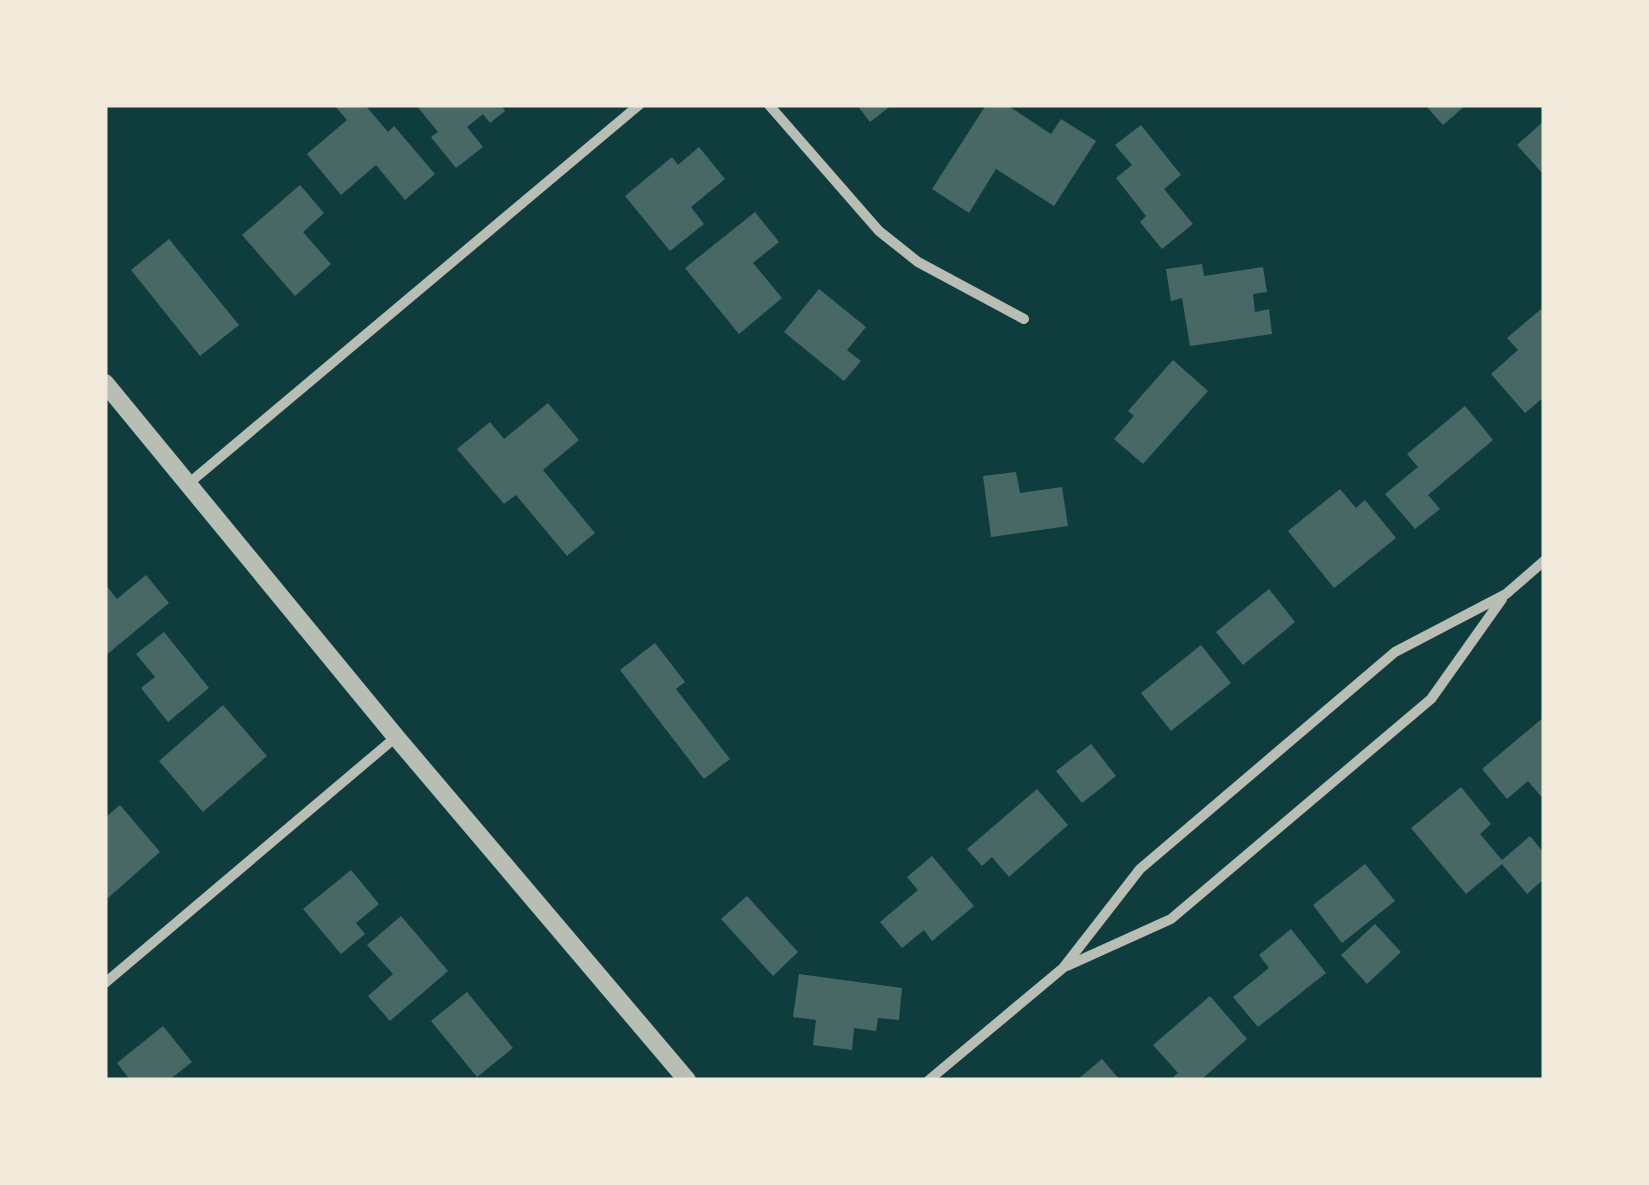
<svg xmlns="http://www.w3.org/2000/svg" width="1649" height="1185" font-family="'PT Sans Narrow',sans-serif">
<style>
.building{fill:#486865}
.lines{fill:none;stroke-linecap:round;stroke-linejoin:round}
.minor{stroke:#b8beb3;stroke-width:10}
.tertiary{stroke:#b8beb3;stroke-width:18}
</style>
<rect width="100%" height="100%" fill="#0f3d3e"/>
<g class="building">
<path d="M334 105H365L388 132 394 126 435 174 405 200 376 165 341 195 307 154 347 120Z"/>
<path d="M416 105H501L505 111 490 123 483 114 467 127 483 147 456 168 431 137 438 132Z"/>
<path d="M857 105H892L870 122Z"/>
<path d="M986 105H1007L1051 134 1061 119 1096 141 1054 206 996 169 969 213 932 189Z"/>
<path d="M1425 105H1466L1443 125Z"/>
<path d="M1544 121V175L1517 145Z"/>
<path d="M1141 125 1181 175 1164 189 1193 224 1162 249 1140 222 1146 216 1116 178 1132 165 1115 145Z"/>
<path d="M699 147 725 179 691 207 704 224 670 251 625 196 672 157 678 165Z"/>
<path d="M300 185 324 213 303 232 331 264 295 296 242 235Z"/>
<path d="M755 212 779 242 753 263 782 298 739 334 685 268Z"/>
<path d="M169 239 239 325 200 356 131 270Z"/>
<path d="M1202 264 1204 276 1263 267 1267 292 1253 294 1255 312 1269 309 1272 334 1190 346 1182 298 1171 301 1166 269Z"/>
<path d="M819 289 866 327 847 350 861 361 844 381 784 332Z"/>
<path d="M1541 309 1544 312V397L1525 413 1491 374 1518 350 1507 338Z"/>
<path d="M1173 360 1208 391 1143 464 1114 439 1134 416 1128 411Z"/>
<path d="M548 403 579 440 543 470 595 533 567 556 516 495 504 504 457 449 490 422 504 439Z"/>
<path d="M1465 406 1493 440 1428 495 1440 509 1415 529 1385 494 1418 467 1407 454Z"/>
<path d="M1016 472 1020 493 1062 487 1068 526 991 537 983 476Z"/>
<path d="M1340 489 1356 508 1365 500 1396 538 1334 588 1288 531Z"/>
<path d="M146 575 169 603 105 656V584L117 599Z"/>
<path d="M1269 589 1295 622 1243 665 1216 632Z"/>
<path d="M164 632 209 688 168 722 141 688 155 677 136 654Z"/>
<path d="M655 643 685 682 676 689 730 759 704 779 620 670Z"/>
<path d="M1201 645 1231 683 1171 731 1141 693Z"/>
<path d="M223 705 267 756 203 812 159 761Z"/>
<path d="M1544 717V800L1528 781 1507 799 1482 769Z"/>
<path d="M1091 744 1116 776 1082 803 1056 771Z"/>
<path d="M1461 787 1491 824 1480 834 1502 860 1530 836 1544 853V879L1527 894 1502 864 1466 894 1411 828Z"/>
<path d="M1037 789 1068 825 1009 877 992 857 982 866 967 849Z"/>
<path d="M120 805 160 852 108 898 105 894V818Z"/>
<path d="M932 856 974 906 932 941 924 930 902 948 880 922 918 890 907 877Z"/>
<path d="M1365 864 1395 901 1342 943 1313 905Z"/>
<path d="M351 870 379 904 356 923 365 934 341 954 303 909Z"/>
<path d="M747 896 798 952 773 976 721 919Z"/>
<path d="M401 916 448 971 390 1021 368 996 393 974 367 945Z"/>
<path d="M1375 924 1401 952 1367 984 1341 955Z"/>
<path d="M1291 929 1326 973 1258 1027 1233 997 1269 968 1259 955Z"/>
<path d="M799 974 902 988 899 1020 878 1018 876 1031 854 1028 852 1050 813 1045 816 1020 793 1017Z"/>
<path d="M467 992 513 1048 477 1077 431 1021Z"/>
<path d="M1210 996 1247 1039 1201 1080H1170L1178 1073 1153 1045Z"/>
<path d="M163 1026 192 1062 169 1080H130L117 1063Z"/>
<path d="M1102 1059 1120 1080H1077Z"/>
</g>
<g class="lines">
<g class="minor">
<path d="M769 105 879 231 918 262 1024 319"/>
<path d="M188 484 639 105"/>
<path d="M1067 966 1171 919 1431 699 1502 599"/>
<path d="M105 983 396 737"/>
<path d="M929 1080 1063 968 1140 869 1395 652 1506 594 1544 561"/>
</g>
<path class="tertiary" d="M105 383 396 737 687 1080"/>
</g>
<rect width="1649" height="1185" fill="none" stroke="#f1e9da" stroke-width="215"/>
</svg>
